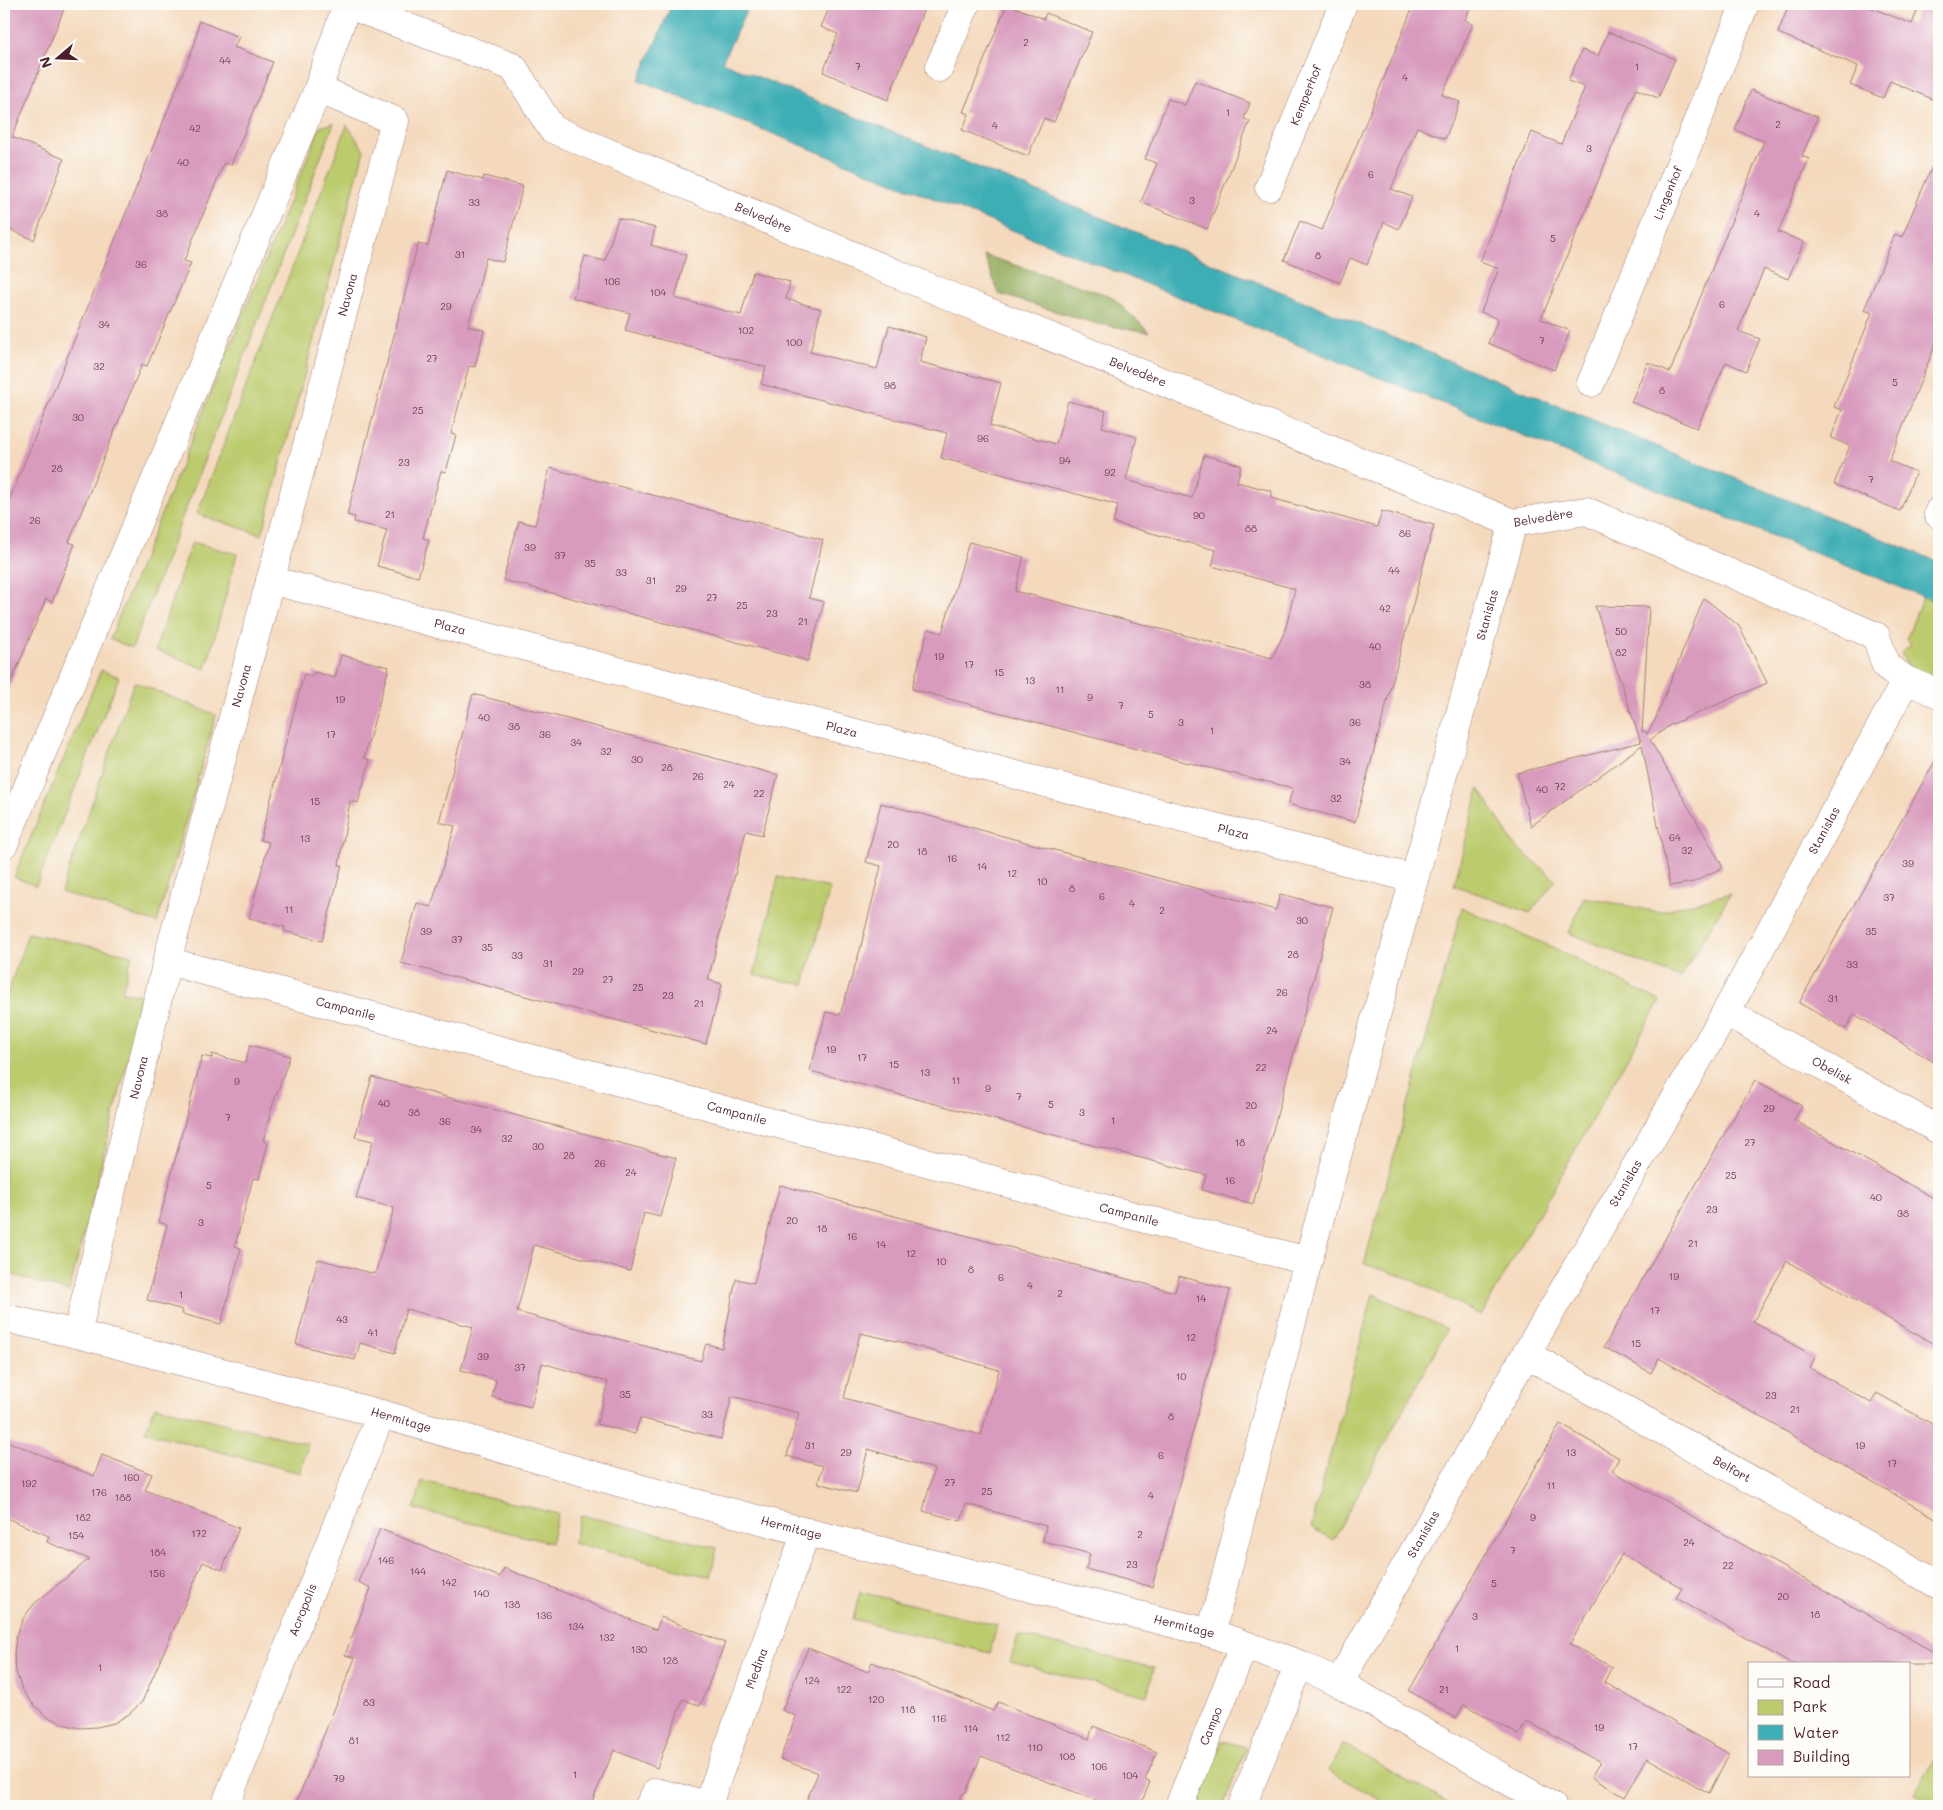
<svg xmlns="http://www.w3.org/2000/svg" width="1943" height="1810" font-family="Mali,sans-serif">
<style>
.green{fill:#bccb6d;stroke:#83754c}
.forest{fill:#95af60;stroke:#706746}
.water{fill:#3caeb5;stroke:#436670}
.building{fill:#d89abd;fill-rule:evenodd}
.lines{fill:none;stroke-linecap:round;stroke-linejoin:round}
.minor-casing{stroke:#9f7c74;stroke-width:29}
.minor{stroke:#fff;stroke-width:28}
.labels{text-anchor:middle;stroke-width:4.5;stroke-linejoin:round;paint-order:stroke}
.number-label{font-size:10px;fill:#6e3e50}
.street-label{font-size:12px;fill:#4a1f2b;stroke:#fdfcf7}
</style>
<rect width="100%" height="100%" fill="#fdfcf7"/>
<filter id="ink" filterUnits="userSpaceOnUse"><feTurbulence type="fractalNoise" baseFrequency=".02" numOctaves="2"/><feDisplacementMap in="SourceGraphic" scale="10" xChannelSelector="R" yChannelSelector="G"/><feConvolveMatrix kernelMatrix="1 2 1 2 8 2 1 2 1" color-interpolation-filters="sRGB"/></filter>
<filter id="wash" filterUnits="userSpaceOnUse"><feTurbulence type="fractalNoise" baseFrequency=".0096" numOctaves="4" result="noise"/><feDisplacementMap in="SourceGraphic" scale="20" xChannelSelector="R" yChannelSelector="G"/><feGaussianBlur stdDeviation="1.12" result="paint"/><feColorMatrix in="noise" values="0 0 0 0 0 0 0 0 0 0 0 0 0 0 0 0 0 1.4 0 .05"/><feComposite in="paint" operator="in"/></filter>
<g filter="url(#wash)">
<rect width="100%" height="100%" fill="#f4d9bc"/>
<g class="green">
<path d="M334 123 132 648 110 639 320 127Z"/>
<path d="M347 125 364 150 262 535 197 514Z"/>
<path d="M192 542 237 554 206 669 155 650Z"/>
<path d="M1923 596 1939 603V658L1929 676 1909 667 1901 653 1911 645 1907 638Z"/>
<path d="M101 670 119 677 36 886 14 877Z"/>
<path d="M134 682 216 715 157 923 61 892Z"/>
<path d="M1479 788 1514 845 1556 880 1530 913 1454 885Z"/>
<path d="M778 877 830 888 804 985 754 975Z"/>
<path d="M1731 893 1680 978 1569 933 1584 897 1658 912Z"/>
<path d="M1462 908 1552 947 1660 1001 1481 1315 1408 1278 1364 1264Z"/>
<path d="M28 933 132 955 122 992 144 995 69 1292 4 1272V1004Z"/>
<path d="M1373 1294 1447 1329 1333 1540 1311 1527Z"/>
<path d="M155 1406 308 1444 300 1473 145 1432Z"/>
<path d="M422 1481 558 1514 551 1543 414 1509Z"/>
<path d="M581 1515 717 1548 710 1577 573 1543Z"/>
<path d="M860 1592 997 1625 990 1653 853 1619Z"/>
<path d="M1018 1635 1154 1668 1147 1696 1010 1662Z"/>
<path d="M1222 1741 1247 1747 1223 1806H1196Z"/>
<path d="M1343 1744 1453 1806H1391L1328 1771Z"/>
<path d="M1939 1750V1806H1938L1914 1794Z"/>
</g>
<path class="forest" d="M984 255 1111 296 1149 332 1097 324 999 294Z"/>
<path class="water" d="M672 4H750L722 62 1939 562V603L639 80Z"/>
<g id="blocks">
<g class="building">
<path d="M4 4H66L12 137 64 159 34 240 4 227Z"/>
<path d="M831 4H926L888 100 823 72 838 34 821 27Z"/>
<path d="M1007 4 1044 19 1046 13 1092 32 1054 122 1044 118 1028 156 962 130 969 114 963 112Z"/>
<path d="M1414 4H1472L1465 20 1473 24 1442 95 1460 102 1445 139 1417 127 1391 189 1412 197 1399 229 1384 222 1367 265 1350 258 1340 283 1284 260 1300 221 1322 230Z"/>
<path d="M1789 4H1862L1912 24 1920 4H1939V102L1890 81 1883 98 1850 85 1858 66 1778 33Z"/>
<path d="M199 21 239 37 234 47 273 62 231 165 224 163 184 261 191 263 147 366 142 364 69 542 75 544 52 602 46 599 4 699V513L195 43Z"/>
<path d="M1608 32 1675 59 1658 98 1636 89 1541 319 1570 331 1554 370 1488 343 1498 319 1481 312 1499 269 1480 262 1532 132 1561 144 1585 87 1568 81 1582 50 1598 56Z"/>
<path d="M1195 81 1250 103 1244 119 1250 121 1207 229 1141 202 1157 163 1145 159 1168 99 1185 105Z"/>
<path d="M1751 90 1818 117 1802 156 1809 159 1778 232 1804 242 1788 279 1764 269 1738 331 1760 339 1746 371 1726 362 1697 428 1631 402 1648 362 1670 372 1764 141 1735 130Z"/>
<path d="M1939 150V335L1889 461 1916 472 1900 511 1834 484 1850 446 1831 438 1842 410 1834 407 1872 313 1864 310 1895 234 1902 237Z"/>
<path d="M447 170 483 180 484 176 523 186 503 262 486 258 477 293 468 326 484 330 475 367 469 366 451 434 456 435 446 472 441 471 423 538 429 540 418 577 377 566 387 530 354 522 355 517 347 515 418 244 428 246Z"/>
<path d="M618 218 655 228 651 245 686 255 675 298 741 315 753 272 790 282 786 299 821 309 810 352 877 369 889 326 926 337 920 362 1001 383 990 426 1056 444 1068 401 1106 411 1102 427 1137 437 1126 480 1192 498 1204 455 1241 465 1237 482 1272 491 1271 498 1377 527 1382 511 1434 525 1355 822 1288 804 1293 788 1185 762 912 689 928 629 942 633 969 542 1024 557 1015 591 1272 658 1285 631 1295 589 1212 566 1216 550 1113 523 1118 505 941 458 947 433 761 384 766 367 625 330 630 313 573 298 585 256 605 261Z"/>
<path d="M550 468 823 540 809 598 824 602 808 661 503 580 519 521 535 525Z"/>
<path d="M1704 598 1739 626 1767 683 1670 725 1650 740 1723 867 1694 882 1670 886 1642 745 1531 826 1517 773 1641 742 1595 606 1649 607 1642 732 1645 731 1647 734 1655 720Z"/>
<path d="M341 655 389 667 364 758 370 760 358 803 350 801 339 865H342L322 941 284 931 285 927 249 918 269 842 260 840 304 674 313 676 314 672 335 678Z"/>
<path d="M473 694 778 775 762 835 746 831 708 980 722 984 706 1044 401 963 417 903 431 907 455 826 439 822Z"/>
<path d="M1939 754V1065L1854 1014 1846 1029 1799 1003Z"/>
<path d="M881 803 1276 910 1280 894 1333 907 1253 1204 1202 1190 1206 1175 810 1071 826 1012 840 1015 860 950 881 866 866 862Z"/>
<path d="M250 1045 290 1056 272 1107 263 1141 268 1143 259 1179 253 1178 235 1246 241 1248 221 1324 182 1314 183 1310 147 1300 167 1225 159 1222 202 1056 212 1058V1054L245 1063Z"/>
<path d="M372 1077 676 1158 660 1217 644 1213 630 1271 534 1245 517 1312 701 1361 706 1344 722 1348 736 1279 754 1283 780 1185 1175 1292 1179 1276 1230 1290 1152 1587 1086 1569 1090 1554 1043 1541 1046 1526 966 1504 961 1521 923 1511 934 1469 868 1449 857 1493 818 1483 823 1466 787 1456 799 1413 732 1396 721 1439 640 1418 635 1434 597 1424 608 1382 542 1363 531 1407 492 1397 496 1380 461 1370 473 1327 406 1309 395 1353 360 1343 355 1360 296 1344 318 1259 375 1274 394 1208 356 1198 373 1141 355 1137ZM860 1333 901 1342 999 1370 981 1435 844 1398Z"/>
<path d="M1755 1080 1802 1106 1794 1120 1939 1201V1347L1787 1261 1753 1322 1815 1357 1810 1368 1840 1385 1871 1403 1877 1393 1939 1428V1520L1659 1358 1651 1373 1604 1347Z"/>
<path d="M1560 1424 1619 1458 1612 1471 1939 1655V1664H1791L1676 1598 1682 1588 1622 1554 1570 1644 1612 1667 1604 1682 1729 1754 1709 1793 1647 1758 1625 1797 1591 1777 1600 1762 1527 1721 1519 1735 1464 1704 1456 1718 1409 1691Z"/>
<path d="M4 1440 94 1476 102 1455 152 1474 145 1490 239 1528 222 1570 203 1562 142 1702 129 1714 114 1723 97 1727 80 1728 62 1724 46 1716 33 1704 22 1689 16 1672 14 1654 16 1636 23 1619 34 1604 89 1559 47 1542 49 1536 4 1517Z"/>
<path d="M380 1529 500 1577 504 1568 656 1630 661 1617 725 1643 700 1706 683 1699 657 1768 614 1750 590 1806H295L355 1658 345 1655 371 1588 358 1582Z"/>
<path d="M808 1648 868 1672 872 1662 993 1711 998 1702 1089 1739 1093 1726 1157 1752 1145 1780 1150 1782 1140 1806H1111L981 1756 966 1792 961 1796 957 1806H804L818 1773 780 1759 796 1716 782 1710Z"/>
</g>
</g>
</g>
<g filter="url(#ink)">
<use href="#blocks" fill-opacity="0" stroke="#9f7c74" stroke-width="1"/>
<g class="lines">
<defs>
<g id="minor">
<path id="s1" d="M346 4 513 67 552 129 959 300 1513 523 1586 511 1876 636 1886 666 1906 680 1939 694"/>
<path d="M939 68 966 4"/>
<path id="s2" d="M1269 187 1343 4"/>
<path id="s3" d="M1591 383 1745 4"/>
<path d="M1938 514 1939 511"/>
<path id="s4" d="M270 580 1414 879"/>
<path d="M4 844 318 89 347 4"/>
<path id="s5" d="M167 961 743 1115 1308 1261"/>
<path id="s6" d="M1726 1012 1939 1130"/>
<path id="s7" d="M4 1318 77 1334 381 1414 642 1489 806 1532 1211 1633 1299 1664 1339 1683 1552 1806"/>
<path id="s8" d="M77 1334 167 961 395 121 318 89"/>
<path id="s9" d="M1526 1354 1939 1585"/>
<path id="s10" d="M1211 1633 1308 1261 1513 523"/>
<path id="s11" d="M1339 1683 1526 1354 1726 1012 1906 680"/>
<path id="s12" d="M708 1804 806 1532"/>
<path id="s13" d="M225 1806 381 1414"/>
<path d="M649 1806 656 1792 712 1806"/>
<path id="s14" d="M1179 1806 1244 1645"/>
<path d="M1242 1806 1299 1664"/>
</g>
</defs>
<use href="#minor" class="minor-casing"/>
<use href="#minor" class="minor"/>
</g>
</g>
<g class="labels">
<g class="number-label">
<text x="1026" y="46">2</text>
<text x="225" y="64">44</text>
<text x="858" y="70">7</text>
<text x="1637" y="70">1</text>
<text x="1405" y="81">4</text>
<text x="1228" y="116">1</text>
<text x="1778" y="128">2</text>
<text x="995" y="129">4</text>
<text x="195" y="132">42</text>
<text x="1589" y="152">3</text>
<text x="183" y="166">40</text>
<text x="1371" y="178">6</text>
<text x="1192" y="204">3</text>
<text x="474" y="206">33</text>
<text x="162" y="217">38</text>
<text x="1757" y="217">4</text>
<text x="1553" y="242">5</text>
<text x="460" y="258">31</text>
<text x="1318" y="259">8</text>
<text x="141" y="268">36</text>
<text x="612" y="285">106</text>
<text x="658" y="296">104</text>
<text x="1722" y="308">6</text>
<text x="446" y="310">29</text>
<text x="104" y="328">34</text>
<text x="746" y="334">102</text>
<text x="1542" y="344">7</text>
<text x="794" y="346">100</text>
<text x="432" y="362">27</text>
<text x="99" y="370">32</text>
<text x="1895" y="386">5</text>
<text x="890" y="389">98</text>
<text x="1662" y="394">8</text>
<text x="418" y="414">25</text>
<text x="78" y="421">30</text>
<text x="983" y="442">96</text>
<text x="1065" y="464">94</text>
<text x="404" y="466">23</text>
<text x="57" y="472">28</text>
<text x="1110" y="476">92</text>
<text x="1871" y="483">7</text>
<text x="390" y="518">21</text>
<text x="1199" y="519">90</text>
<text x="35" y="524">26</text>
<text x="1251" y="532">88</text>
<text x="1405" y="537">86</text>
<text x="530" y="551">39</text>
<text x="560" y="559">37</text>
<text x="590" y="567">35</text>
<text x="1394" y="574">44</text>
<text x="621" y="576">33</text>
<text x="651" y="584">31</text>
<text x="681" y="592">29</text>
<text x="712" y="601">27</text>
<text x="742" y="609">25</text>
<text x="1385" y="612">42</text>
<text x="772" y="617">23</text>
<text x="803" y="625">21</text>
<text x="1621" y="635">50</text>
<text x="1375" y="650">40</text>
<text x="1621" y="656">82</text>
<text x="939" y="660">19</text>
<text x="969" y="668">17</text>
<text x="999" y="676">15</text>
<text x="1030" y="684">13</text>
<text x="1365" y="688">38</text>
<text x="1060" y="693">11</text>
<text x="1090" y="701">9</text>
<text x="340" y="703">19</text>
<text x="1121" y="709">7</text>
<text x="1151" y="718">5</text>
<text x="484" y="721">40</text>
<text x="1181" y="726">3</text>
<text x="1355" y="726">36</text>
<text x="514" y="730">38</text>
<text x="1212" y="734">1</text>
<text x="331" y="738">17</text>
<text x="545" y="738">36</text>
<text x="576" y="746">34</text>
<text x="606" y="755">32</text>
<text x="637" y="763">30</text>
<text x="1345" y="765">34</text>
<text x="667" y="771">28</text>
<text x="698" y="780">26</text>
<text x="729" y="788">24</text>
<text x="1560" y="790">72</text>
<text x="1542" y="793">40</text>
<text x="759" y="797">22</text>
<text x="1336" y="802">32</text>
<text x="315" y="805">15</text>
<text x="1675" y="841">64</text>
<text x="305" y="842">13</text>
<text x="893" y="848">20</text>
<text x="1687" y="854">32</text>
<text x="922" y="855">18</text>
<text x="952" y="862">16</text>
<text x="1908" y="867">39</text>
<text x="982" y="870">14</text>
<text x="1012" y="877">12</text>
<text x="1042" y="885">10</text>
<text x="1072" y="892">8</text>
<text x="1102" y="900">6</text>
<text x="1889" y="901">37</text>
<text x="1132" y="907">4</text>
<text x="289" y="913">11</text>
<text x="1162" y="914">2</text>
<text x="1302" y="924">30</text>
<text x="426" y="935">39</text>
<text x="1871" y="935">35</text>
<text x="457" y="943">37</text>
<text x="487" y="951">35</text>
<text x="1293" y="958">28</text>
<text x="517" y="959">33</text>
<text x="548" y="967">31</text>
<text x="1852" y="968">33</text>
<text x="578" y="975">29</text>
<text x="608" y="983">27</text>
<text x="638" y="991">25</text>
<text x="1282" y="996">26</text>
<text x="668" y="999">23</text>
<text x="1833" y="1002">31</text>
<text x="699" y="1007">21</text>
<text x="1272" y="1034">24</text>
<text x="831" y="1053">19</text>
<text x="862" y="1061">17</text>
<text x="894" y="1068">15</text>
<text x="1261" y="1071">22</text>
<text x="925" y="1076">13</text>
<text x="956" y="1084">11</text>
<text x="237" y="1085">9</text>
<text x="988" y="1092">9</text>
<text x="1019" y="1100">7</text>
<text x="384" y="1107">40</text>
<text x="1051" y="1108">5</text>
<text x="1251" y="1109">20</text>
<text x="1769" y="1112">29</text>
<text x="414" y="1116">38</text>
<text x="1082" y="1116">3</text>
<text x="228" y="1121">7</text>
<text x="1113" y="1124">1</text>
<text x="445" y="1125">36</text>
<text x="476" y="1133">34</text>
<text x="507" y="1142">32</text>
<text x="1240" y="1146">18</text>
<text x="1750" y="1146">27</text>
<text x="538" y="1150">30</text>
<text x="569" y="1159">28</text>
<text x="600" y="1167">26</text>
<text x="631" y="1176">24</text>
<text x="1731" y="1179">25</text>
<text x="1230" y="1184">16</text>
<text x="209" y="1189">5</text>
<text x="1876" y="1201">40</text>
<text x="1712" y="1213">23</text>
<text x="1903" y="1217">38</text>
<text x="792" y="1224">20</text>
<text x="201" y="1226">3</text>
<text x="822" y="1232">18</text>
<text x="852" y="1240">16</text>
<text x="1693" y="1247">21</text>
<text x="881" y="1248">14</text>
<text x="911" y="1257">12</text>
<text x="941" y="1265">10</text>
<text x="971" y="1273">8</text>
<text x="1674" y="1280">19</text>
<text x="1001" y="1281">6</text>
<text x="1030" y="1289">4</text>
<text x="1060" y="1297">2</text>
<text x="181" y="1298">1</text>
<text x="1201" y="1302">14</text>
<text x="1655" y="1314">17</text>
<text x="342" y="1323">43</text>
<text x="373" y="1336">41</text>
<text x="1191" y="1341">12</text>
<text x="1636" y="1347">15</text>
<text x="483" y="1360">39</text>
<text x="520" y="1371">37</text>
<text x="1181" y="1380">10</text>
<text x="625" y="1398">35</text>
<text x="1771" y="1399">23</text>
<text x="1795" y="1413">21</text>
<text x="707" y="1418">33</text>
<text x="1171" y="1420">8</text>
<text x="810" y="1449">31</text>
<text x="1860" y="1449">19</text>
<text x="846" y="1456">29</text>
<text x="1571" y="1456">13</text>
<text x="1161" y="1459">6</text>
<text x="1892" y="1467">17</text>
<text x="131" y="1481">160</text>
<text x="950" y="1486">27</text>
<text x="29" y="1487">192</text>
<text x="1551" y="1489">11</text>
<text x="987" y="1495">25</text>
<text x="99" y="1496">176</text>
<text x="1151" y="1499">4</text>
<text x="123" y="1501">188</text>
<text x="83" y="1521">182</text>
<text x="1533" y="1521">9</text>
<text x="199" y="1537">172</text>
<text x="1140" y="1538">2</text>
<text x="76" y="1539">154</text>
<text x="1689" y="1546">24</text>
<text x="1513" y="1554">7</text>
<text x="158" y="1556">184</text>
<text x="386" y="1564">146</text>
<text x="1132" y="1568">23</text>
<text x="1728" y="1569">22</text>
<text x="418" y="1575">144</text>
<text x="157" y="1577">156</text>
<text x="449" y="1586">142</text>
<text x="1494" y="1587">5</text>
<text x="481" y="1597">140</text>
<text x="1783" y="1600">20</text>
<text x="512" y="1608">138</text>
<text x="1815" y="1618">18</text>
<text x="544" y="1619">136</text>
<text x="1475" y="1620">3</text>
<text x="576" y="1630">134</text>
<text x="607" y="1641">132</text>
<text x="1457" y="1652">1</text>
<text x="639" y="1653">130</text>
<text x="670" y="1664">128</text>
<text x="100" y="1671">1</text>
<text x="812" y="1684">124</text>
<text x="844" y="1693">122</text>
<text x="1444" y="1693">21</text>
<text x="876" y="1703">120</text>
<text x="369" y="1706">83</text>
<text x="908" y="1713">118</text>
<text x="939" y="1722">116</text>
<text x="1599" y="1731">19</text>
<text x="971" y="1732">114</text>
<text x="1003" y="1741">112</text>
<text x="354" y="1744">81</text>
<text x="1633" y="1750">17</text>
<text x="1035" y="1751">110</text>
<text x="1067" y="1760">108</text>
<text x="1099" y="1770">106</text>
<text x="575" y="1778">1</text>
<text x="1130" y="1779">104</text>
<text x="339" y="1782">79</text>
</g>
<g class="street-label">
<text dy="4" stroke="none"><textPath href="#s2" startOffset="99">Kemperhof</textPath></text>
<text dy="4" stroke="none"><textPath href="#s3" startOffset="205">Lingenhof</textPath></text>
<text dy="4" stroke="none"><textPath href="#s1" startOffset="481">Belvedère</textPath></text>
<text dy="4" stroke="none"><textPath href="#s8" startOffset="1074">Navona</textPath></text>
<text dy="4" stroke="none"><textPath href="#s1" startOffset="886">Belvedère</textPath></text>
<text dy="4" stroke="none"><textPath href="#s1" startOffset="1321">Belvedère</textPath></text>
<text dy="4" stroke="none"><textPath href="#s10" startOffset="1055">Stanislas</textPath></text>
<text dy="4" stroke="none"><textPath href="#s4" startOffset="186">Plaza</textPath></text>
<text dy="4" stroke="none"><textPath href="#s8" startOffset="669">Navona</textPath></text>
<text dy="4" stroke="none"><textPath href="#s4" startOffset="591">Plaza</textPath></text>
<text dy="4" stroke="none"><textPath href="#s11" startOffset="981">Stanislas</textPath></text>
<text dy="4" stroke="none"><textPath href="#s4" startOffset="996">Plaza</textPath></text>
<text dy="4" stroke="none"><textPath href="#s5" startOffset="185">Campanile</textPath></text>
<text dy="4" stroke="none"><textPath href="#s6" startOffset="121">Obelisk</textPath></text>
<text dy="4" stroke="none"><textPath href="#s8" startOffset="264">Navona</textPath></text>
<text dy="4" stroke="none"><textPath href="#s5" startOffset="590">Campanile</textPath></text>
<text dy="4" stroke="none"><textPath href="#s11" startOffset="576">Stanislas</textPath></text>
<text dy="4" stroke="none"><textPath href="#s5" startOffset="995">Campanile</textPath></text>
<text dy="4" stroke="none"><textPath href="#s7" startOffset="410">Hermitage</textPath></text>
<text dy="4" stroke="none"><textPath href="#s9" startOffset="236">Belfort</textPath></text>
<text dy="4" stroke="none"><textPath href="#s7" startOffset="815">Hermitage</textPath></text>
<text dy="4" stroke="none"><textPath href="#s11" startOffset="171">Stanislas</textPath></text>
<text dy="4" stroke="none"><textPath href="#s13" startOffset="211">Acropolis</textPath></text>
<text dy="4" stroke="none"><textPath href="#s7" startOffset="1220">Hermitage</textPath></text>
<text dy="4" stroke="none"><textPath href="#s12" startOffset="144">Medina</textPath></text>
<text dy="4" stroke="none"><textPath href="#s14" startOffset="86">Campo</textPath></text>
</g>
</g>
<rect width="1943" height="1810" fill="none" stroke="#fdfcf7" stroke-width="20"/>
<rect x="1748" y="1662" width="162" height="115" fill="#fdfcf7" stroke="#b5a4a5"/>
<rect x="1758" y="1679" width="25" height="8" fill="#ffffff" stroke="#b5a4a5"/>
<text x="1793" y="1688" font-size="15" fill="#4a1f2b">Road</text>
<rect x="1758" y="1700" width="25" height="15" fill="#bccb6d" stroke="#b5a4a5"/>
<text x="1793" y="1712" font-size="15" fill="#4a1f2b">Park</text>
<rect x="1758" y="1725" width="25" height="15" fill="#3caeb5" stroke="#b5a4a5"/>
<text x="1793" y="1738" font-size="15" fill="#4a1f2b">Water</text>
<rect x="1758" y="1750" width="25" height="15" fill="#d89abd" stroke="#b5a4a5"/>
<text x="1793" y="1762" font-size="15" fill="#4a1f2b">Building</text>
<g transform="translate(58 58) rotate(251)" stroke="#fdfcf7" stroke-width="4" paint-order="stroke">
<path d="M0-4L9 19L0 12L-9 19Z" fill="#4a1f2b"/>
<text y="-8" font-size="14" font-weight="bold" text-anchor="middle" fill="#4a1f2b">N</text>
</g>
</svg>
